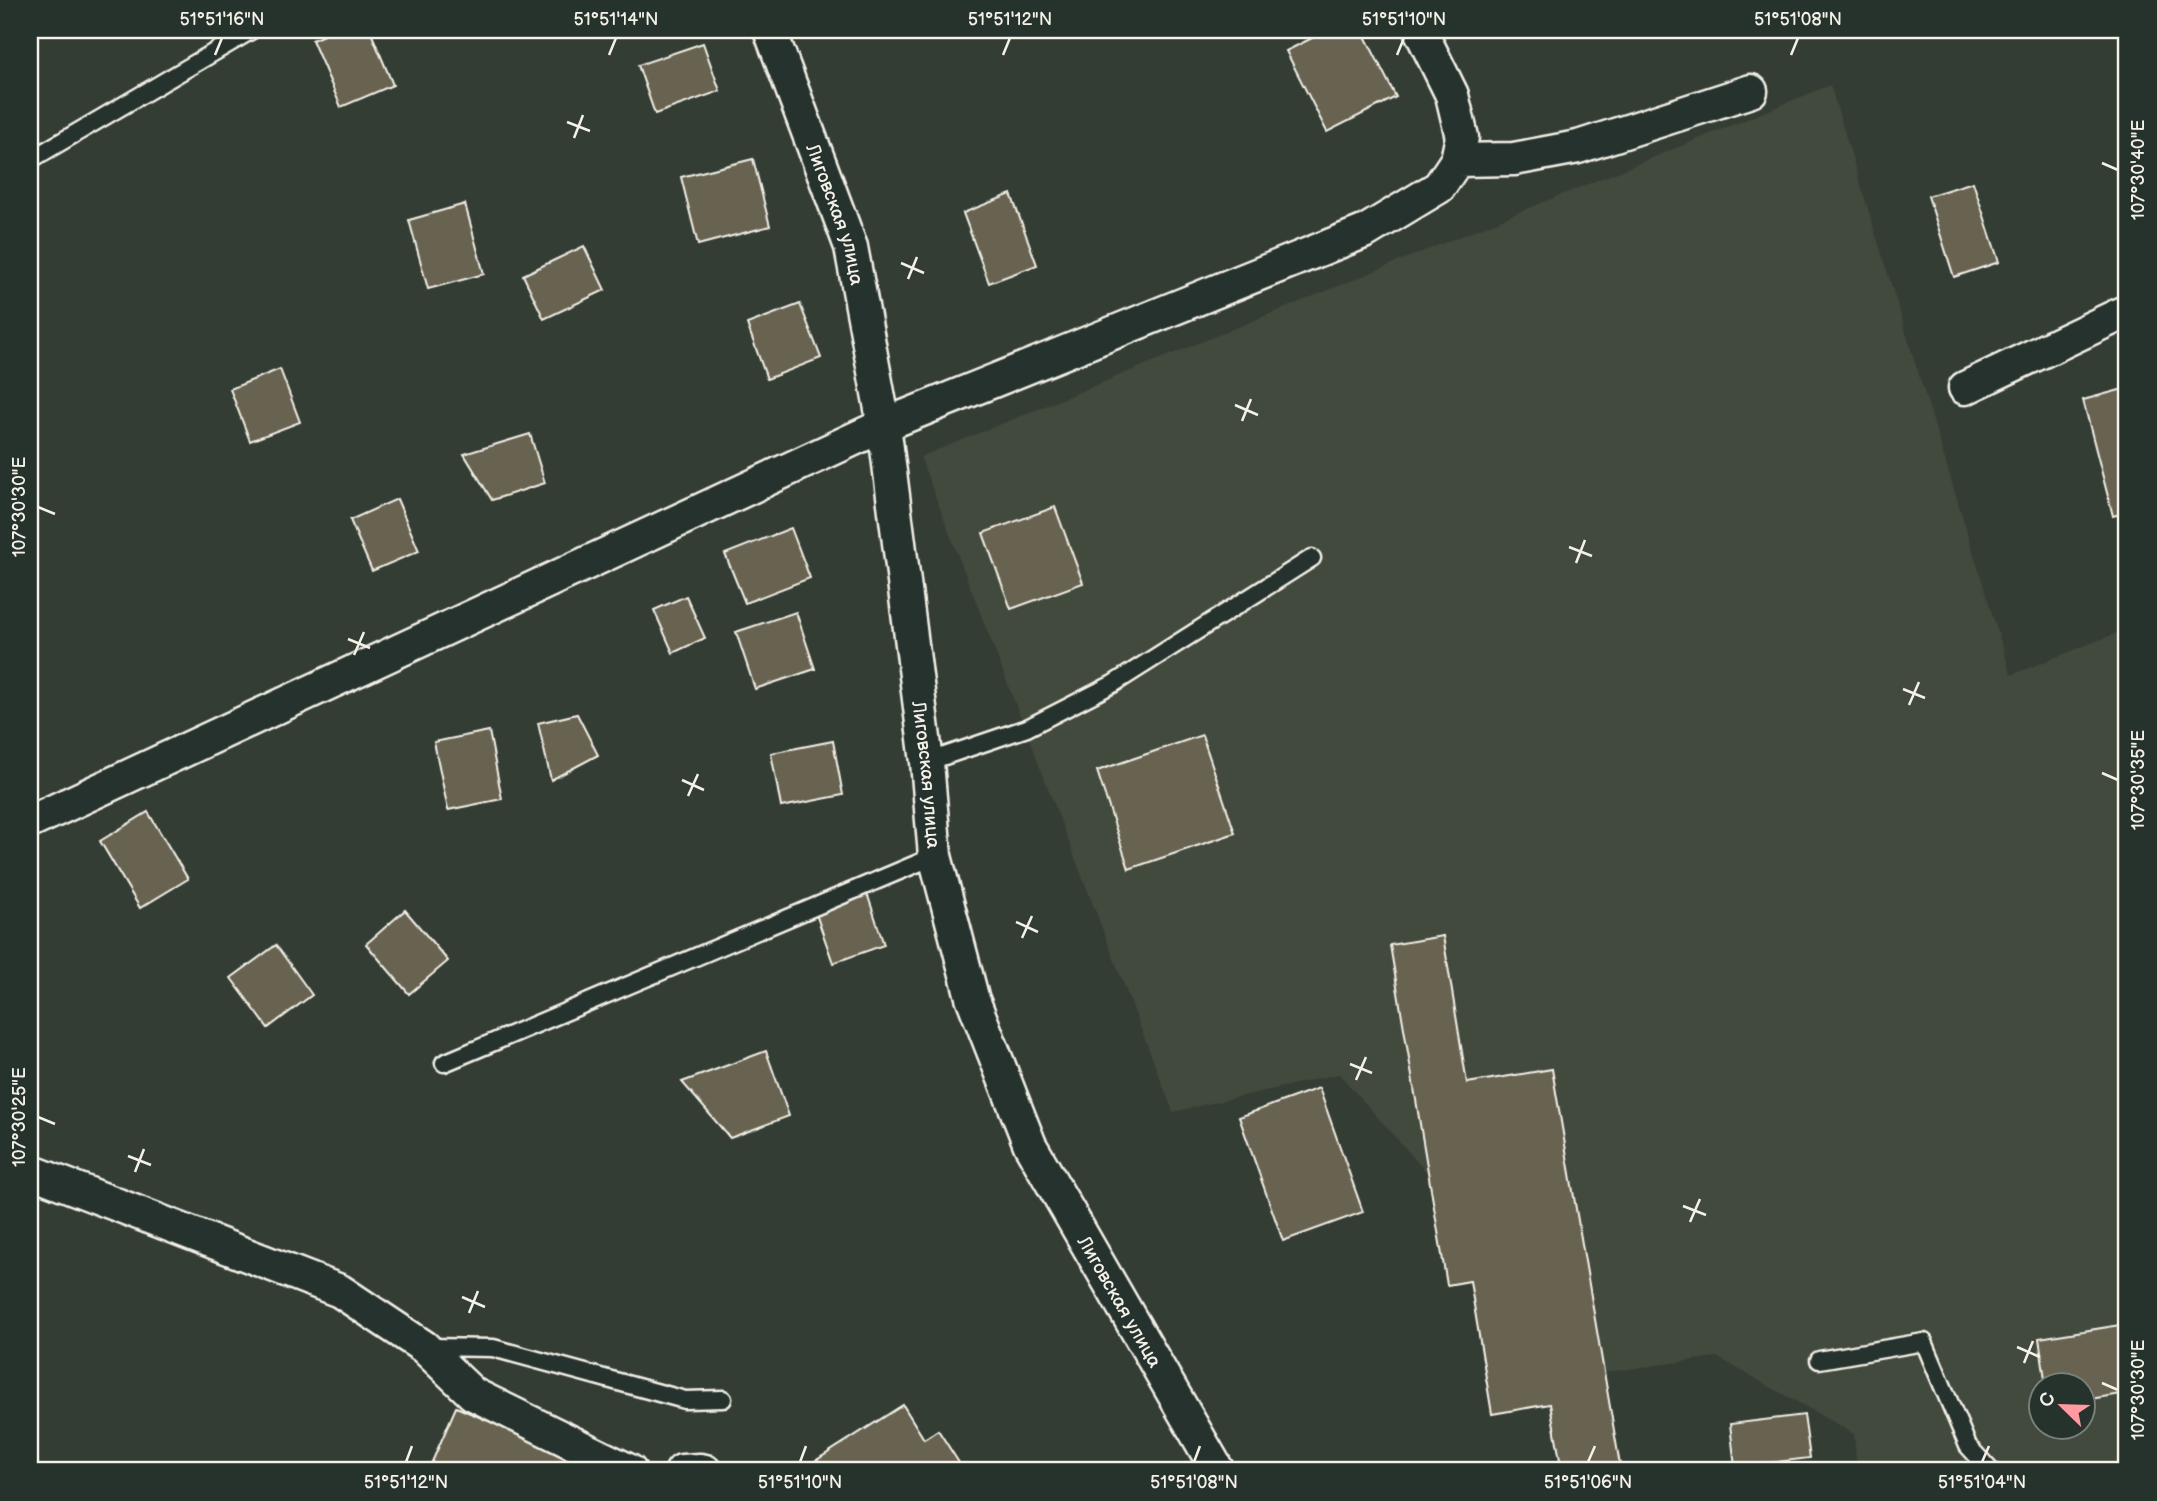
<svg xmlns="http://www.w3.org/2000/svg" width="2157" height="1501" font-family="'Balsamiq Sans',sans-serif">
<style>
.built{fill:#43483d;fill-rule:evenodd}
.building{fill:#686351;stroke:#f4f1e8;stroke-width:2}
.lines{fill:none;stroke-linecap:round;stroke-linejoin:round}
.lane-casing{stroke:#f4f1e8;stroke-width:21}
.street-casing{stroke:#f4f1e8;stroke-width:37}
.lane{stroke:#26332d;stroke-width:16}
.street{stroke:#26332d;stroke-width:32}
.ticks{fill:none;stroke:#f4f1e8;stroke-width:2.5}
.labels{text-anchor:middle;stroke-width:5;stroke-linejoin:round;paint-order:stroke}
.street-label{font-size:19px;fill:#f4f1e8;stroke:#26332d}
.neatline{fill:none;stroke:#f4f1e8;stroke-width:2.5}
.ticks-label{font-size:18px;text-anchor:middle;fill:#f4f1e8}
</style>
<rect width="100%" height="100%" fill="#333d34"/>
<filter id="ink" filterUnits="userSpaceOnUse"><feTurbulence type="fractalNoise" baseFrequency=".0143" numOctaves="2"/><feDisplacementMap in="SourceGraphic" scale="14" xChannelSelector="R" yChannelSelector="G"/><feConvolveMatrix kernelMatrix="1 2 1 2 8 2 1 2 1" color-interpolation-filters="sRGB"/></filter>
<g filter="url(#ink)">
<path class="built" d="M1830 85 2011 675 2127 629V1471H1857L1854 1434 1717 1357 1490 1388 1453 1202 1339 1074 1173 1112 920 457ZM2042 1386H2084V1428H2042Z"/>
<g class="building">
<path d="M335 30H370L393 85 341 107 312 40Z"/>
<path d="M1328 30H1362L1396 97 1327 132 1286 51Z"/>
<path d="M703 43 720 91 655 114 638 65Z"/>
<path d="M753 159 770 226 698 245 681 177Z"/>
<path d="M1973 182 1999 262 1954 277 1928 196Z"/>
<path d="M1011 194 1037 265 989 283 963 213Z"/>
<path d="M465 204 484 274 428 289 409 220Z"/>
<path d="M584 246 605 290 544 319 523 275Z"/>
<path d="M800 304 821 358 767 379 747 324Z"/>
<path d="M280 369 300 422 250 441 230 389Z"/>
<path d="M2127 388V512L2113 516 2083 400Z"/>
<path d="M530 434 545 483 492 500 464 454Z"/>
<path d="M397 499 419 551 372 571 350 520Z"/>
<path d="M1055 507 1083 583 1011 609 983 533Z"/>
<path d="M791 528 810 578 745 603 725 554Z"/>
<path d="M686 596 705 638 673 653 654 610Z"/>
<path d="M796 612 815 669 755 689 736 632Z"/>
<path d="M577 714 598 755 551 780 538 723Z"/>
<path d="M489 731 502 799 448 810 434 742Z"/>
<path d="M1202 735 1235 833 1129 869 1097 771Z"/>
<path d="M833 741 843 795 781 807 771 753Z"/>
<path d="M148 812 188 879 140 908 100 841Z"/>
<path d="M866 890 884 945 833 963 814 908Z"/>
<path d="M405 910 448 961 409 994 366 944Z"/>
<path d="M1443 936 1467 1083 1552 1069 1621 1471H1562L1550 1404 1492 1414 1470 1281 1447 1285 1390 945Z"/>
<path d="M276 945 312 995 268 1028 231 978Z"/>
<path d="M766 1051 789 1116 730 1138 682 1082Z"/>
<path d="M1319 1088 1363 1212 1283 1241 1239 1117Z"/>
<path d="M2127 1324V1393L2084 1400V1386H2046L2039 1338Z"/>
<path d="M903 1405 924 1439 938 1430 963 1469 959 1471H802L801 1470Z"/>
<path d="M456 1407 579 1460 574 1471H428Z"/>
<path d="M1804 1415 1810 1458 1735 1467 1730 1424Z"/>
</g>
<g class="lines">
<defs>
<g id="lane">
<path d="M30 160 252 30"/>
<path d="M927 762 1027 728 1113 684 1312 558"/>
<path d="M444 1063 935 856"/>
<path d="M428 1347 493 1348 685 1400 723 1399"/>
<path d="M1819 1360 1924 1342 1968 1446 1991 1471"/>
</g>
<g id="street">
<path id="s1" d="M770 30 851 247 884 425 927 762 935 856 972 997 1030 1145 1218 1471"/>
<path d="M1420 30 1452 95 1462 137 1457 160"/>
<path d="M1965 388 2127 311"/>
<path d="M30 822 884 425 1366 231 1439 187 1457 160 1514 159 1578 147 1751 91"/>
<path d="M30 1171 340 1291 424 1347 473 1394 630 1471"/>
<path d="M682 1471 700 1470 705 1471"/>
</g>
</defs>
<use href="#lane" class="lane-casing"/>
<use href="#street" class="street-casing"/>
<use href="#lane" class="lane"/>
<use href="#street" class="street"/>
</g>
</g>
<path class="ticks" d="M215 55 222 38M609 55 616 38M1003 55 1010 38M1397 55 1404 38M1791 55 1798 38M567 122 590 131M574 138 583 115M2102 163 2118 170M901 263 924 273M908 279 917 257M1235 405 1258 415M1242 421 1251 399M38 507 55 514M1569 547 1592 556M1576 563 1585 540M348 639 370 648M354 655 364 632M1903 689 1925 698M1909 705 1919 682M2102 773 2118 780M682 780 704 790M688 796 698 774M1016 922 1038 932M1022 938 1032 916M1350 1064 1372 1073M1356 1080 1366 1057M38 1117 55 1124M128 1156 151 1165M135 1172 144 1149M1683 1206 1706 1215M1690 1222 1700 1199M462 1297 485 1307M469 1313 478 1291M2017 1347 2040 1357M2024 1363 2033 1341M2102 1383 2118 1390M406 1462 412 1446M800 1462 806 1446M1194 1462 1200 1446M1588 1462 1595 1446M1982 1462 1989 1446"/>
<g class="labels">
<g class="street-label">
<text dy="7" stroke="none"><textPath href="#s1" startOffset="196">Лиговская улица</textPath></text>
<text dy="7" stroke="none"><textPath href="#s1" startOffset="765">Лиговская улица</textPath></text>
<text dy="7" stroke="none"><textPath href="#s1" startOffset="1332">Лиговская улица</textPath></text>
</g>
</g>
<rect width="2157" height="1501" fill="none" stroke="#26332d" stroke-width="77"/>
<g transform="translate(2062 1406) rotate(293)"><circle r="33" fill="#26332d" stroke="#787f78" stroke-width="2"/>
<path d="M0-5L12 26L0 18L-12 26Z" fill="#ff9aa2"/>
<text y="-10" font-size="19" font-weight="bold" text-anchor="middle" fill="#f4f1e8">С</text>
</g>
<rect x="38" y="38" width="2080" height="1424" class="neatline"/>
<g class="ticks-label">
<text x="222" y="25">51°51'16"N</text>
<text x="616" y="25">51°51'14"N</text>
<text x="1010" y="25">51°51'12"N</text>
<text x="1404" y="25">51°51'10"N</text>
<text x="1798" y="25">51°51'08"N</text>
<text transform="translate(2138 170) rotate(-90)" y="6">107°30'40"E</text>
<text transform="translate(19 507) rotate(-90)" y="6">107°30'30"E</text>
<text transform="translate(2138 780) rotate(-90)" y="6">107°30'35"E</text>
<text transform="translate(19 1117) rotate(-90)" y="6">107°30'25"E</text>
<text transform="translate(2138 1390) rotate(-90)" y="6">107°30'30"E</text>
<text x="406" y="1488">51°51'12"N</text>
<text x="800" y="1488">51°51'10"N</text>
<text x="1194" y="1488">51°51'08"N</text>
<text x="1588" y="1488">51°51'06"N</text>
<text x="1982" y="1488">51°51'04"N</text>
</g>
</svg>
